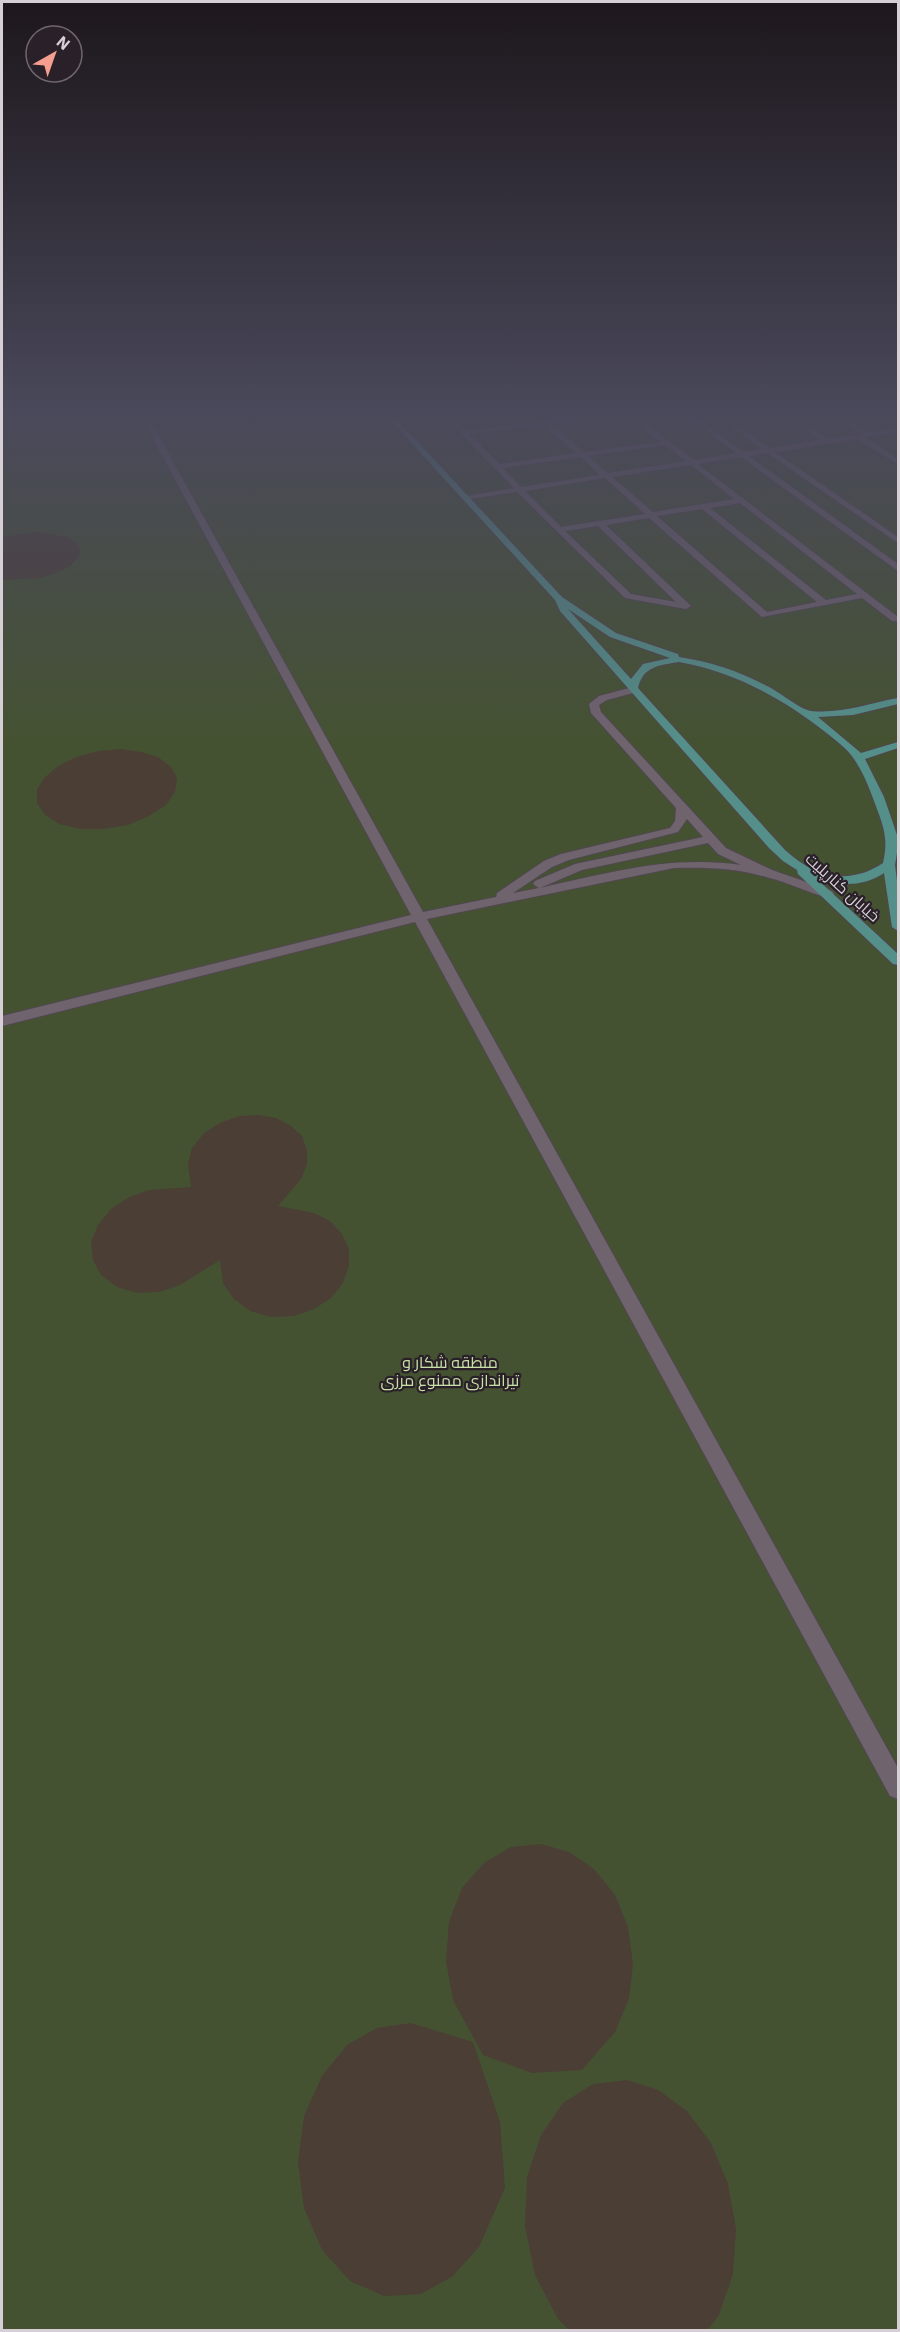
<svg xmlns="http://www.w3.org/2000/svg" width="900" height="2332" font-family="'IBM Plex Sans',Cairo,sans-serif">
<style>
.green{fill:#455232}
.building{fill:#4b3e35}
.lines{fill:none;stroke-linecap:round;stroke-linejoin:round}
.minor-casing{stroke:#50474f;stroke-width:2}
.major-casing{stroke:#50474f;stroke-width:2}
.minor{fill:#6f636e;fill-rule:evenodd}
.major{fill:#558f89;fill-rule:evenodd}
.labels{text-anchor:middle;stroke-width:4.5;stroke-linejoin:round;paint-order:stroke}
.street-label{font-size:16px;fill:#d6cfd5;stroke:#2a2029}
.park-label{font-size:16px;fill:#c7e0a4;stroke:#2a2029}
</style>
<rect width="100%" height="100%" fill="#342933"/>
<rect class="green" x="2" y="413" width="896" height="1917"/>
<g class="building">
<path d="M38 532 68 537 77 543 81 550 78 558 70 566 57 573 40 578 2 580V537Z"/>
<path d="M120 749 141 752 158 757 171 767 177 778 175 792 166 805 149 816 128 825 103 829H80L59 824 45 815 37 803V790L44 778 58 766 76 757 98 751Z"/>
<path d="M259 1115 276 1118 291 1126 302 1136 307 1150V1164L301 1179 278 1206 314 1213 330 1221 342 1234 349 1249V1266L343 1283 331 1298 314 1309 294 1316 271 1317 250 1311 234 1299 223 1283 220 1260 180 1285 159 1292 137 1293 117 1287 101 1275 93 1260 91 1242 98 1225 111 1209 129 1197 149 1190 191 1187 188 1164 192 1148 204 1133 220 1123 239 1116Z"/>
<path d="M541 1844 569 1852 594 1869 615 1895 628 1927 633 1964 629 1999 615 2032 582 2070 532 2073 483 2055 453 2000 446 1961 449 1922 462 1888 484 1863 511 1847Z"/>
<path d="M411 2023 473 2042 500 2122 505 2188 479 2247 453 2276 421 2294 384 2296 350 2281 322 2250 304 2208 298 2162 304 2116 322 2076 347 2045 377 2028Z"/>
<path d="M627 2080 658 2090 687 2111 711 2143 728 2184 736 2229 733 2274 719 2315 707 2331H570L558 2319 535 2275 525 2226 527 2177 541 2135 563 2103 593 2084Z"/>
</g>
<g class="lines">
<defs>
<g id="minor">
<path d="M139 413H146L423 912 496 897 497 893 544 861 561 854 670 828 675 821 676 808 591 713 589 704 599 696 633 687 637 688V692L607 700 599 705 601 712 726 848 772 870 832 891 834 894 828 898C807 892 787 882 766 877 737 868 704 867 674 868L427 919 898 1768V1799L890 1796 415 922 2 1026V1016L411 915ZM687 819 703 837 575 864 535 881 533 884 539 888 513 893 552 867 569 860 678 832ZM708 843 718 854 741 865C669 855 609 873 540 888L582 870Z"/>
<path d="M441 413H448L465 431 601 413H618L551 424 584 452 660 442 624 413H632L694 460 736 453 683 413H690L744 452 762 449 712 413H719L770 448 820 440 780 413H787L828 439 861 434 829 413H837L869 432 898 428V432L865 437 898 459V464L857 439 775 452 898 537V543L767 453 749 456 898 564V571L741 457 698 464 898 617V621H892L862 598 762 617 649 518 606 525 691 606 686 609 625 598 517 492 463 500 462 498 466 496 514 488ZM544 425 576 453 499 464 469 434ZM665 445 686 461 608 473 588 456ZM581 457 600 475 521 487 503 468ZM691 465 734 499 653 512 612 477ZM605 478 645 514 561 527 525 491ZM740 503 857 594 826 600 710 508ZM702 509 817 602 767 612 657 516ZM598 526 676 602 631 594 565 531Z"/>
</g>
<path id="major" d="M384 413H391L562 597 616 633 678 654 679 657C711 662 739 671 767 686 778 691 801 710 811 711 841 714 870 703 898 698V704L853 715 818 717 861 753 898 742V748L865 759 884 797 897 835 898 847 895 865 898 889V931L892 927 884 873C863 887 840 886 817 879L898 954V965L893 964 798 874 797 870 783 861 769 848 560 611 555 600ZM568 609 610 637 670 658 643 664 631 679ZM679 662C732 671 782 698 824 731 834 739 847 748 854 759 863 772 869 787 874 801 883 825 889 838 883 863 849 886 814 877 785 850L638 688C643 666 660 665 679 662Z"/>
</defs>
<use href="#minor" class="minor-casing"/>
<use href="#major" class="major-casing"/>
<use href="#minor" class="minor"/>
<use href="#major" class="major"/>
</g>
<linearGradient id="sky" x2="0" y2="1"><stop stop-color="#1d171c"/><stop offset="0.56" stop-color="#4a495b"/><stop offset="1" stop-color="#4a495b" stop-opacity="0"/></linearGradient>
<rect width="900" height="739" fill="url(#sky)"/>
<g class="labels">
<g class="street-label">
<text transform="translate(843 887) rotate(42)" y="6">خیابان کنارپلیت</text>
</g>
<g class="park-label">
<text x="450" y="1368">منطقه شکار و<tspan x="450" dy="18">تیراندازی ممنوع مرزی</tspan></text>
</g>
</g>
<rect width="900" height="2332" fill="none" stroke="#d6cfd5" stroke-width="6"/>
<g transform="translate(54 54) rotate(40)"><circle r="28" fill="#2a2029" stroke="#6f666e" stroke-width="1.5"/>
<path d="M0-4.5L10 22L0 15L-10 22Z" fill="#f59d8e"/>
<text y="-9" font-size="16" font-weight="bold" text-anchor="middle" fill="#d6cfd5">N</text>
</g>
</svg>
